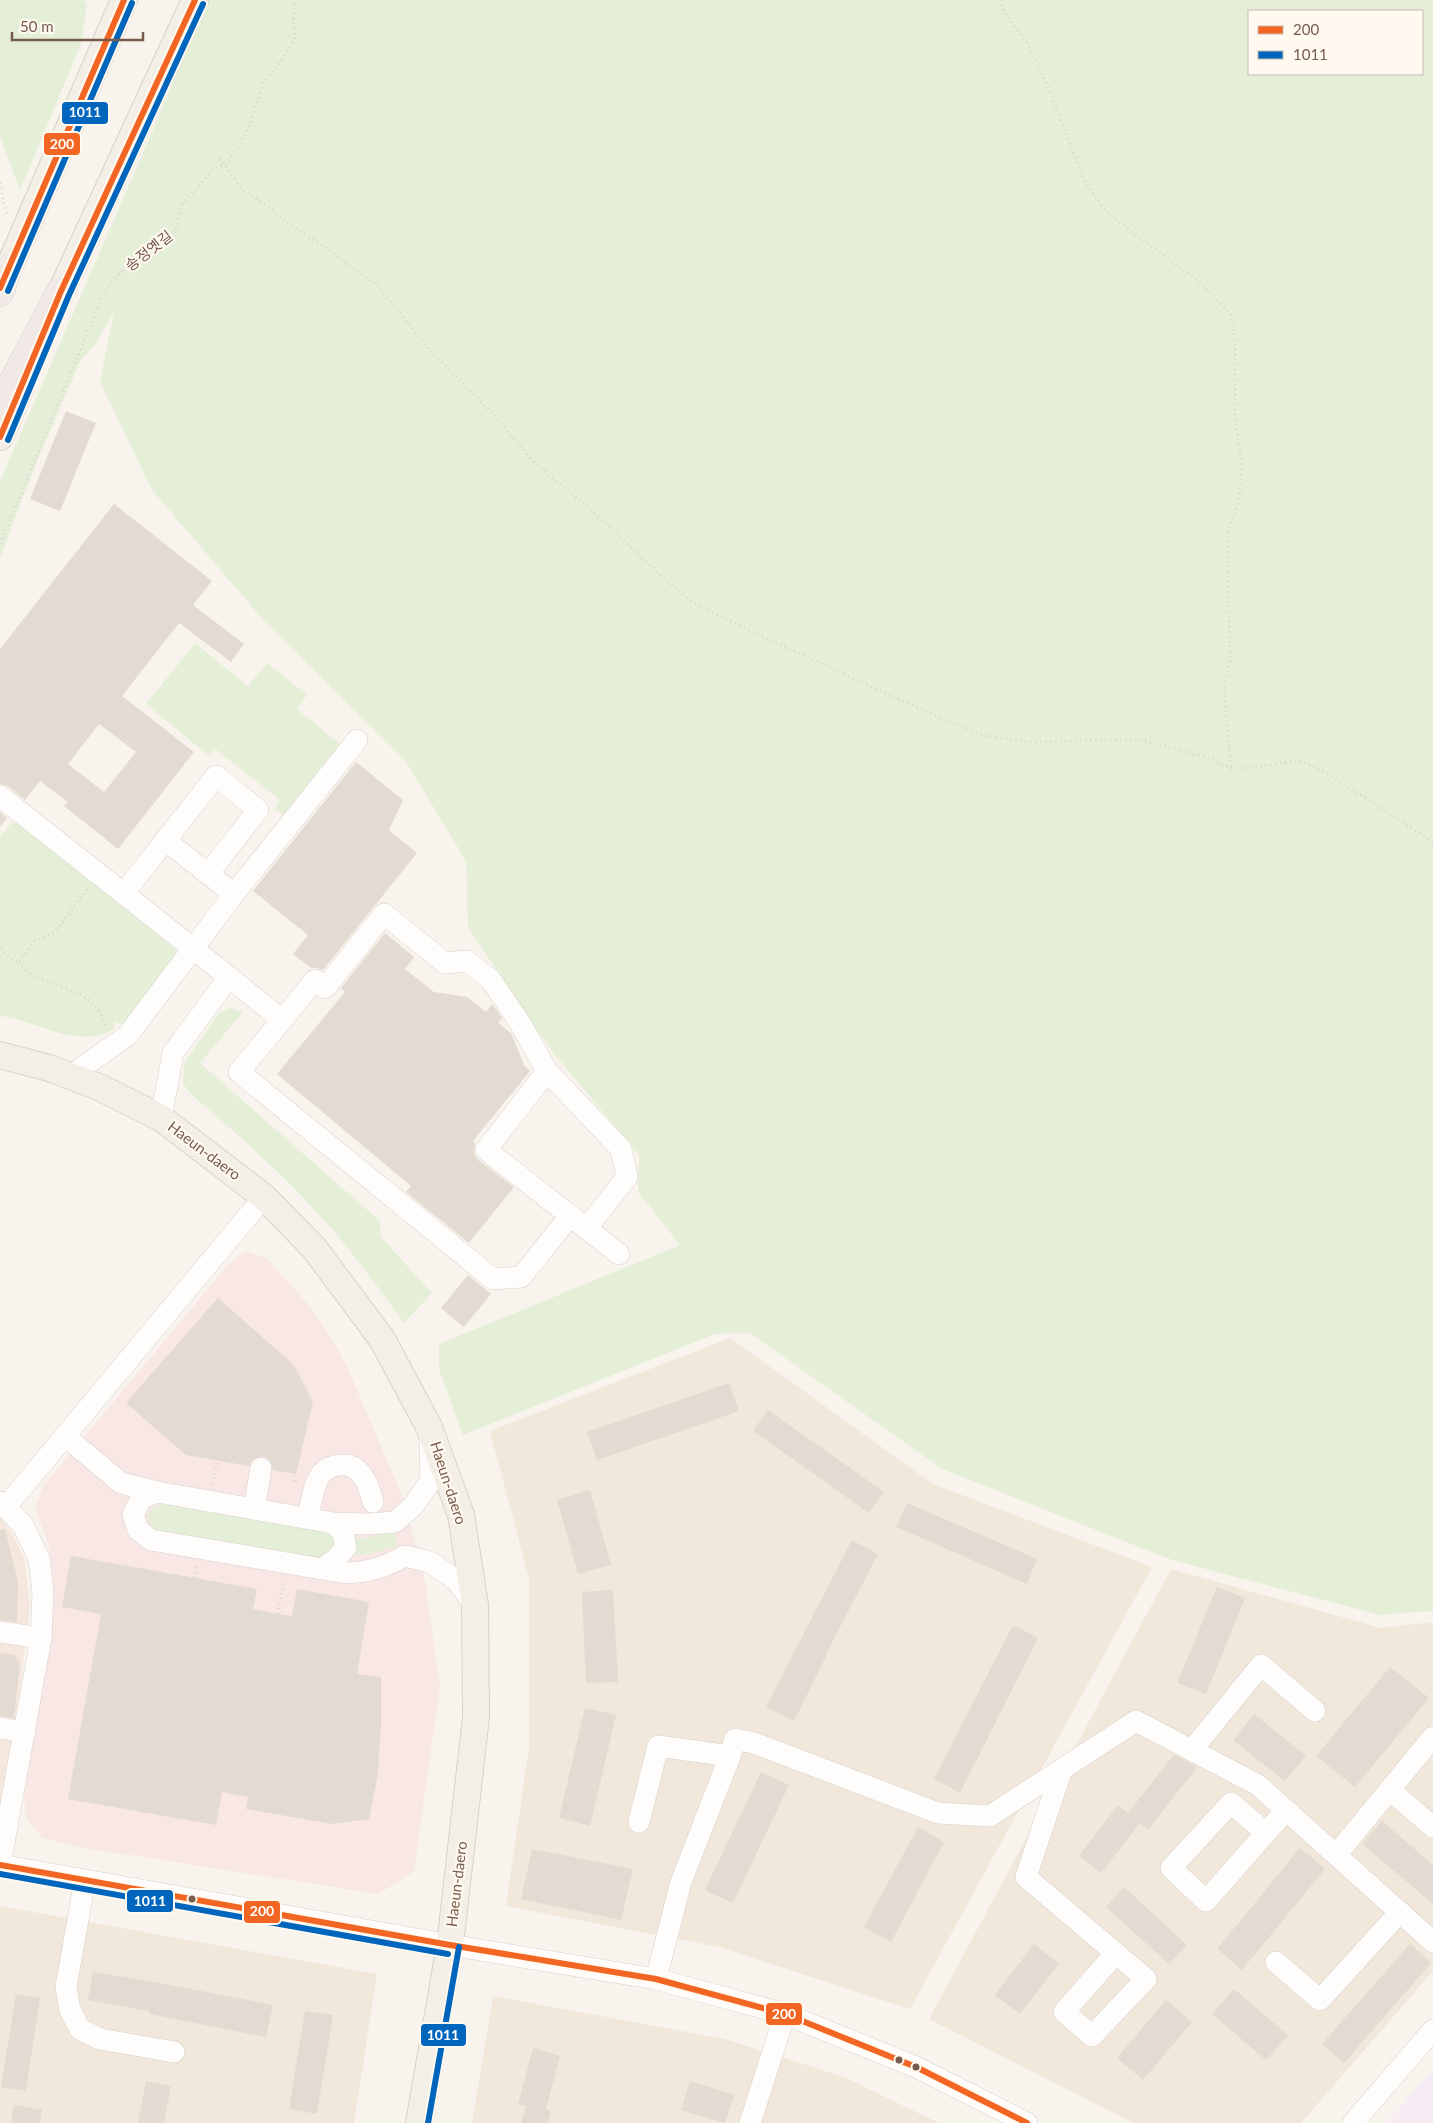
<svg xmlns="http://www.w3.org/2000/svg" width="1433" height="2123" font-family="Lato,'Noto Sans KR',sans-serif">
<style>
.residential{fill:#f1e7db}
.commercial{fill:#f5e7de}
.education{fill:#f5ecf4}
.medical{fill:#f9e7e6}
.green{fill:#e5efd8;fill-rule:evenodd}
.building{fill:#e3dad2;fill-rule:evenodd}
.lines{fill:none;stroke-linecap:round;stroke-linejoin:round}
.minor-casing{stroke:#d7d1cb;stroke-width:22}
.major-casing{stroke:#d9d1cb;stroke-width:28}
.highway-casing{stroke:#d9d1cb;stroke-width:29}
.path{stroke:#dad3cf;stroke-width:3;stroke-dasharray:1 4;stroke-linecap:butt}
.minor{stroke:#fefdfc;stroke-width:21}
.major{stroke:#f3eee6;stroke-width:26}
.highway{stroke:#f1e9e5;stroke-width:28}
.bus-1-casing{stroke:#fff9f0;stroke-width:10}
.bus-2-casing{stroke:#fff9f0;stroke-width:10}
.bus-1{stroke:#f26522;stroke-width:6}
.bus-2{stroke:#0065bd;stroke-width:6}
.bus-dot{fill:#775c4c;stroke:#fff9f0;stroke-width:2}
.labels{text-anchor:middle;stroke-width:4.5;stroke-linejoin:round;paint-order:stroke}
.street-label{font-size:15px;fill:#775c4c;stroke:#fff9f0}
.line-badge{stroke:#fff9f0;stroke-width:2}
.badge-label{font-size:14px;text-anchor:middle;font-weight:bold;fill:#fff}
</style>
<rect width="100%" height="100%" fill="#f8f4ed"/>
<g class="residential">
<path d="M730 1338 933 1484 1152 1567 910 2009 719 1947 506 1906 529 1748V1579L490 1431Z"/>
<path d="M1171 1569 1381 1628 1433 1622V1971L1301 2123H1133L929 2019Z"/>
<path d="M0 1906 377 1974 354 2123H0Z"/>
<path d="M493 1996 725 2039 844 2077 939 2123H472Z"/>
</g>
<path class="commercial" d="M0 1517 12 1533 24 1558 30 1605 12 1754 0 1804Z"/>
<path class="education" d="M1433 2069V2123H1387Z"/>
<path class="medical" d="M246 1251 267 1259 305 1301 330 1336 347 1366 404 1500 425 1581 440 1687 414 1871 379 1894 85 1848 42 1838 26 1817 24 1797 51 1620 53 1575 48 1543 35 1508 44 1485 227 1266Z"/>
<g class="green">
<path d="M0 0H84L87 4 81 44 20 191 0 136Z"/>
<path d="M206 0H1433V1611L1380 1615 1172 1560 942 1469 750 1333 715 1334 463 1435 439 1370V1344L680 1245 638 1192 639 1155 551 1050 468 928 466 861 405 760 265 622 152 490 100 382 114 311 96 343 80 362 34 468 0 558V481L156 123ZM1249 11H1422V74H1249Z"/>
<path d="M195 643 248 686 267 663 307 695 297 709 342 746 284 816 274 809 280 800 215 749 209 756 146 704Z"/>
<path d="M12 822 21 823 175 949 176 956 130 1018 121 1024 114 1022V1029C77 1051 37 1020 0 1016V837Z"/>
<path d="M230 1008 243 1012 200 1063 380 1221 381 1237 432 1293 404 1323C378 1287 351 1250 322 1218 282 1173 237 1134 192 1095L183 1084 184 1063 219 1013Z"/>
<path d="M164 1504 330 1532 338 1548 325 1560 159 1531 150 1525 147 1515 155 1506Z"/>
<path d="M394 1531 398 1546 373 1553 346 1557 350 1538H367Z"/>
</g>
<g class="building">
<path d="M66 411 96 423 60 511 30 499Z"/>
<path d="M114 504 212 581 193 605 244 644 231 662 179 623 122 696 194 752 118 849 64 806 68 802 40 781 25 800 8 786 0 784V649ZM99 724 136 752 104 792 68 764Z"/>
<path d="M356 762 403 800 389 830 417 853 323 970 317 968H311L293 954 308 935 253 891Z"/>
<path d="M0 812 7 818 0 827Z"/>
<path d="M385 933 414 957 405 969 434 992 467 997 486 1012 492 1004 502 1018 498 1023 511 1033 524 1065 530 1071 473 1141 475 1144 474 1154 478 1160 514 1187 469 1243 406 1192 411 1186 277 1074 345 992 341 988Z"/>
<path d="M468 1275 491 1294 464 1327 441 1308Z"/>
<path d="M218 1298 294 1365 313 1402 296 1474 273 1470 269 1459 263 1456 252 1460 249 1466 186 1455 126 1403Z"/>
<path d="M729 1383 739 1411 597 1460 587 1432Z"/>
<path d="M768 1410 884 1492 869 1513 753 1431Z"/>
<path d="M590 1490 611 1565 578 1574 557 1500Z"/>
<path d="M907 1503 1037 1559 1027 1584 896 1527Z"/>
<path d="M5 1529 18 1582 17 1622 0 1620V1530Z"/>
<path d="M852 1540 878 1554 827 1652H828L794 1721 766 1707Z"/>
<path d="M71 1556 257 1589 253 1609 278 1614 292 1616 297 1589 369 1602 357 1674 381 1677V1725L378 1774 369 1819 333 1824 246 1809 248 1797 222 1792 216 1825 68 1799 101 1614 62 1607Z"/>
<path d="M1217 1587 1245 1598 1206 1694 1177 1683Z"/>
<path d="M613 1590 618 1682 586 1683 582 1592Z"/>
<path d="M1013 1625 1038 1638 960 1793 934 1779Z"/>
<path d="M0 1653 15 1655 20 1663 14 1718 0 1716Z"/>
<path d="M1390 1667 1429 1698 1355 1787 1316 1756Z"/>
<path d="M585 1708 616 1715 590 1826 559 1818Z"/>
<path d="M1254 1714 1306 1756 1285 1781 1233 1740Z"/>
<path d="M1174 1755 1197 1767 1148 1830 1140 1823 1101 1873 1079 1856 1118 1805 1128 1813Z"/>
<path d="M761 1772 789 1785 733 1903 705 1890Z"/>
<path d="M1382 1821 1433 1865V1904L1362 1844Z"/>
<path d="M918 1827 944 1842 891 1942 864 1927Z"/>
<path d="M1300 1848 1325 1869 1242 1970 1217 1949Z"/>
<path d="M532 1849 633 1869 621 1920 521 1899Z"/>
<path d="M1124 1887 1187 1945 1169 1964 1106 1907Z"/>
<path d="M1034 1944 1059 1964 1020 2014 995 1995Z"/>
<path d="M1410 1944 1431 1963 1344 2063 1322 2044Z"/>
<path d="M93 1972 155 1982 273 2005 266 2037 149 2014V2011L88 2000Z"/>
<path d="M1234 1989 1288 2035 1266 2060 1212 2014Z"/>
<path d="M16 1994 40 1998 26 2091 1 2087Z"/>
<path d="M1166 2000 1192 2022 1143 2080 1117 2058Z"/>
<path d="M305 2011 333 2015 317 2114 289 2109Z"/>
<path d="M533 2048 560 2056 546 2109 551 2111 548 2123H521L526 2106 518 2104Z"/>
<path d="M146 2081 171 2086 164 2123H138Z"/>
<path d="M690 2081 734 2095 725 2123 681 2110Z"/>
<path d="M14 2105 42 2110 40 2123H11Z"/>
</g>
<g class="lines">
<defs>
<g id="minor">
<path d="M0 796 229 977"/>
<path d="M165 840 234 894"/>
<path d="M124 893 216 776 258 810 208 874"/>
<path d="M282 1020 239 1072 493 1279 521 1277 570 1216"/>
<path d="M547 1071 621 1149 627 1177 586 1229"/>
<path d="M70 1076 128 1035 234 894 357 740"/>
<path d="M161 1118 173 1053 229 977 282 1020 315 980 325 988 384 914 445 963 467 961 491 980 520 1023 547 1071 486 1150 619 1254"/>
<path d="M65 1436 121 1483 157 1492"/>
<path d="M430 1440 431 1480 414 1505 395 1522 369 1524 333 1523 157 1492 141 1499 133 1514 138 1530 151 1540 346 1573C369 1572 385 1567 405 1556L430 1562 456 1580 475 1605"/>
<path d="M0 1502 23 1525 39 1559 43 1592 41 1638 0 1865"/>
<path d="M5 1508 264 1197"/>
<path d="M254 1509 261 1468"/>
<path d="M308 1518C311 1505 312 1489 319 1477 322 1472 328 1468 334 1466 359 1459 368 1482 373 1502"/>
<path d="M323 1568 337 1558 346 1547 343 1533 333 1523"/>
<path d="M0 1632 41 1638"/>
<path d="M0 1728 25 1732"/>
<path d="M1192 1750 1261 1665 1315 1711"/>
<path d="M1062 1769 1026 1877 1146 1979 1092 2036 1064 2012 1116 1953"/>
<path d="M1390 1790 1433 1827"/>
<path d="M639 1822 658 1746 730 1756"/>
<path d="M1266 1833 1231 1803 1171 1868 1206 1901 1286 1810"/>
<path d="M1336 1855 1433 1737"/>
<path d="M0 1865 450 1945 656 1979 785 2014 916 2067 1027 2123"/>
<path d="M85 1880 66 1987 70 2010 80 2029 100 2039 174 2052"/>
<path d="M1276 1962 1320 2000 1400 1912"/>
<path d="M656 1979 681 1882 730 1756 735 1739 754 1743 938 1813 990 1816 1136 1721 1258 1785 1433 1942"/>
<path d="M750 2123 785 2014"/>
<path d="M1353 2123 1433 2030"/>
</g>
<g id="major">
<path d="M0 288 124 0"/>
<path d="M52 311 195 0"/>
<path d="M0 437 21 387"/>
<path d="M0 1055 49 1068 99 1087 161 1118 264 1197 314 1248 382 1339 429 1427 461 1515 475 1605 476 1717 450 1945 419 2123"/>
</g>
<g id="highway">
<path d="M0 292 8 268"/>
<path d="M0 407 61 291"/>
</g>
</defs>
<use href="#minor" class="minor-casing"/>
<use href="#major" class="major-casing"/>
<use href="#highway" class="highway-casing"/>
<g class="path">
<path d="M1000 0 1005 13 1027 43 1049 89 1083 178 1105 210 1132 232 1192 276 1212 294 1231 315 1235 341V418L1242 469 1238 505 1227 533 1230 657 1224 689 1231 768"/>
<path d="M219 159 230 172 242 190 269 206 287 223 320 244 378 286 434 355 492 413 536 464 592 511 658 573 694 603 734 623 944 720 987 736 1031 742 1139 739 1208 758 1231 768H1253L1299 760 1327 773 1433 842"/>
<path d="M0 183 4 204 8 214"/>
<path d="M0 544 106 288 136 257 176 231 182 205 214 169 226 164 239 146 249 127 264 82 283 58 295 38 293 20 295 0"/>
<path d="M0 949 18 963 35 941 54 933 88 888"/>
<path d="M18 963C23 967 29 974 36 977 62 990 99 991 105 1027"/>
<path d="M295 1481 296 1474"/>
<path d="M213 1484 217 1461"/>
<path d="M194 1578 196 1566"/>
<path d="M278 1614 284 1580"/>
</g>
<use href="#minor" class="minor"/>
<use href="#major" class="major"/>
<use href="#highway" class="highway"/>
<defs>
<g id="bus-1">
<path d="M0 288 124 0"/>
<path d="M0 437 61 291 195 0"/>
<path d="M0 1865 450 1945 656 1979 785 2014 916 2067 1027 2123"/>
</g>
<g id="bus-2">
<path d="M8 291 132 3"/>
<path d="M8 440 69 295 203 4"/>
<path d="M0 1874 448 1954"/>
<path d="M428 2123 459 1947"/>
</g>
</defs>
<use href="#bus-1" class="bus-1-casing"/>
<use href="#bus-2" class="bus-2-casing"/>
<use href="#bus-1" class="bus-1"/>
<use href="#bus-2" class="bus-2"/>
</g>
<g class="bus-dot">
<circle cx="192" cy="1899" r="4.5"/>
<circle cx="899" cy="2060" r="4.5"/>
<circle cx="916" cy="2067" r="4.5"/>
</g>
<g class="labels">
<g class="street-label">
<text transform="translate(149 251) rotate(-38)" y="5">송정옛길</text>
<text transform="translate(204 1151) rotate(37)" y="5">Haeun-daero</text>
<text transform="translate(448 1483) rotate(72)" y="5">Haeun-daero</text>
<text transform="translate(457 1884) rotate(-83)" y="5">Haeun-daero</text>
</g>
</g>
<g class="line-badge">
<rect x="61" y="101" width="48" height="24" rx="5" fill="#0065bd"/>
<rect x="43" y="132" width="38" height="24" rx="5" fill="#f26522"/>
<rect x="126" y="1889" width="48" height="24" rx="5" fill="#0065bd"/>
<rect x="243" y="1900" width="38" height="24" rx="5" fill="#f26522"/>
<rect x="765" y="2002" width="38" height="24" rx="5" fill="#f26522"/>
<rect x="420" y="2023" width="47" height="24" rx="5" fill="#0065bd"/>
</g>
<g class="badge-label">
<text x="85" y="117">1011</text>
<text x="62" y="149">200</text>
<text x="150" y="1906">1011</text>
<text x="262" y="1916">200</text>
<text x="784" y="2019">200</text>
<text x="443" y="2040">1011</text>
</g>
<rect x="1248" y="10" width="175" height="65" fill="#fff9f0" stroke="#c9baae"/>
<rect x="1258" y="26" width="25" height="8" fill="#f26522" stroke="#c9baae"/>
<text x="1293" y="35" font-size="15" fill="#775c4c">200</text>
<rect x="1258" y="51" width="25" height="8" fill="#0065bd" stroke="#c9baae"/>
<text x="1293" y="60" font-size="15" fill="#775c4c">1011</text>
<path d="M12 32v8h131v-8" fill="none" stroke="#775c4c" stroke-width="2.5"/>
<text x="20" y="32" font-size="15" fill="#775c4c" stroke="#fff9f0" stroke-width="4" paint-order="stroke">50 m</text>
</svg>
